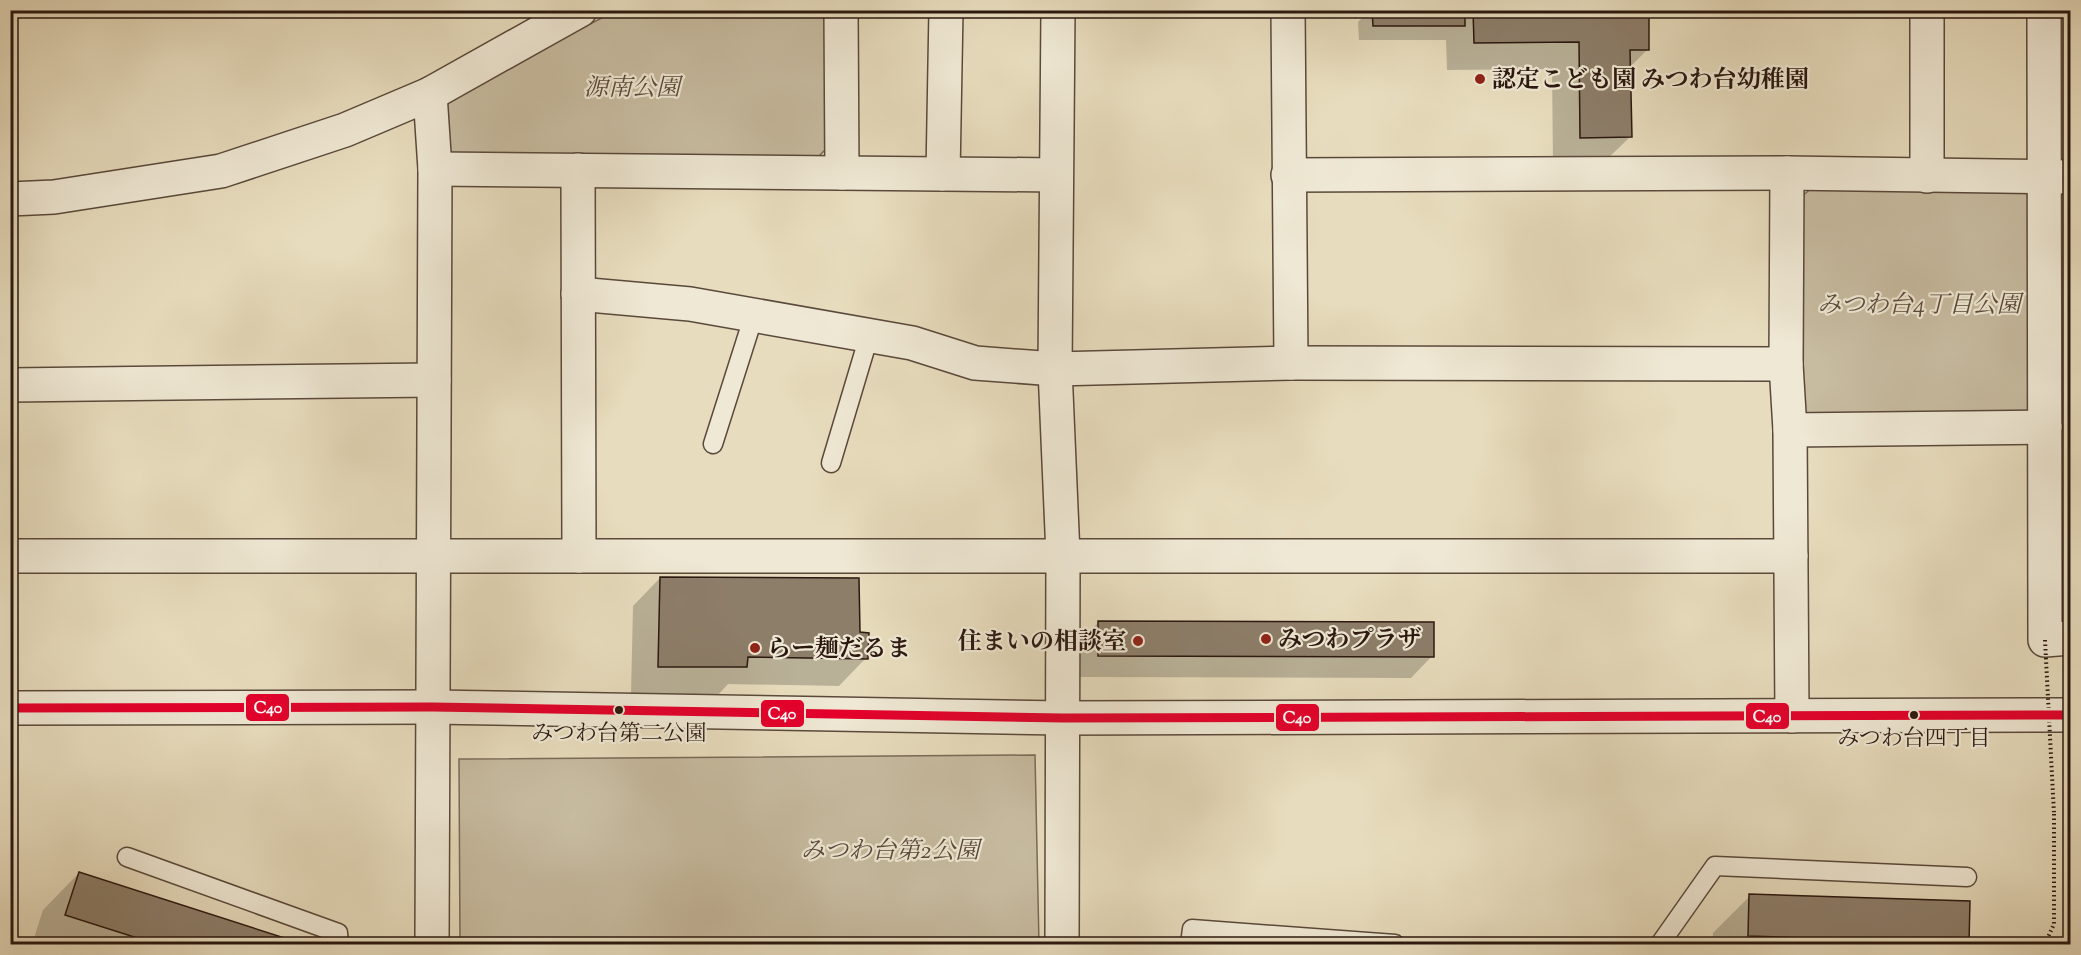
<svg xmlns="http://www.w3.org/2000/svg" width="2081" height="955" font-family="'Sorts Mill Goudy','Noto Serif JP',serif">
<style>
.green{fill:#c7bba0;stroke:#796a58;stroke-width:1.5}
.shadow{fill:#0003}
.building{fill:#8d7e6a;stroke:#2b1810;stroke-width:1.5}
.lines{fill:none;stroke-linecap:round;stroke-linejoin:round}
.service-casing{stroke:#5a493b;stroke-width:21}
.minor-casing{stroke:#5a493b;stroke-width:36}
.tertiary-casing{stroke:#5a493b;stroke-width:36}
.path{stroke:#2b1810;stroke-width:4;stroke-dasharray:1.5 3;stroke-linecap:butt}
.service{stroke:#efe8d4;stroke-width:18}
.minor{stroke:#efe8d4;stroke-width:33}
.tertiary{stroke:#efe8d4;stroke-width:33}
.path-bridge{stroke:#2b1810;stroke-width:4;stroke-dasharray:1.5 3;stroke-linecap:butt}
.bus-1-casing{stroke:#efe8d4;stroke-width:14}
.bus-1{stroke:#e4002b;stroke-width:9}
.poi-dot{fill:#8f2418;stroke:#efe8d4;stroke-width:2}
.bus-dot{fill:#2b1810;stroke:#efe8d4;stroke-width:2}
.labels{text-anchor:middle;stroke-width:4.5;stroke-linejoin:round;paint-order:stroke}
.bus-label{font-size:22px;fill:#2b1810;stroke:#efe8d4}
.poi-label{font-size:24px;font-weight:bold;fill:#2b1810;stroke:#efe8d4;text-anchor:start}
.park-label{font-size:24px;font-style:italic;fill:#5a493b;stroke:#efe8d4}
.line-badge{stroke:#efe8d4;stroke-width:2}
.badge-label{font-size:16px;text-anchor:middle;font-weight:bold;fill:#fff}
</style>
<rect width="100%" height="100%" fill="#e7dcbd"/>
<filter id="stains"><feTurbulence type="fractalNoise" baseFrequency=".00333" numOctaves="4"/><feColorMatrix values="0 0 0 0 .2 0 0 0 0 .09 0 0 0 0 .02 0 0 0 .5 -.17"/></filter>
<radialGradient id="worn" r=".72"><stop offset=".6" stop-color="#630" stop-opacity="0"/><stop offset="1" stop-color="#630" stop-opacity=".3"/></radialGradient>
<g class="green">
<path d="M615 11H826L825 150 812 163 452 162 438 103Z"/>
<path d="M1814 186 2037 188 2036 421 1803 422 1800 198Z"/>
<path d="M1035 755 1039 944H460L459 759Z"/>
</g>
<g class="shadow">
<path d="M1370 10H1647L1648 49 1629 68 1630 137 1602 164 1553 165 1552 69 1447 70 1446 40H1359L1358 22Z"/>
<path d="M660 578 859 633 866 658 839 686 728 684 718 695 631 694 633 606Z"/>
<path d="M1098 623 1432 656 1411 678 1077 677V644Z"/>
<path d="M79 873 296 943 295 944H32L43 910Z"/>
<path d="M1750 896 1967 943 1966 944H1713V933Z"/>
</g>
<g class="building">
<path d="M1372 10H1465V26H1373Z"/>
<path d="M1473 10H1649V50H1630L1632 137 1580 138 1579 42 1474 43Z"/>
<path d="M660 577 859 578 860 632 869 633 868 659 748 657 747 667H658Z"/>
<path d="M1098 621 1434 622V657L1098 656Z"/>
<path d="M79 872 297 942V944H156L65 915Z"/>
<path d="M1749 894 1970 901 1969 943 1748 936Z"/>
</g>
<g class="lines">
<defs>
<g id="service">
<path d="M713 444 754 315"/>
<path d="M831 463 869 336"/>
<path d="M127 857 338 933 339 944"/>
<path d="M1190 944 1192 929 1395 944"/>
<path d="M1660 944 1715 866 1967 877"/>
</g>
<g id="minor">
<path d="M841 10 842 173"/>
<path d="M1058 10 1055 369 1063 555 1062 944"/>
<path d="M1927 10V176"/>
<path d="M2044 10 2045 640 2070 638"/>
<path d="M430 94 435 169 432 944"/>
<path d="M435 169 1056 175"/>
<path d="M578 170 579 556"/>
<path d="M1787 173 1786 364 1790 430 1792 716"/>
<path d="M943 174 946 10"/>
<path d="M1288 175 1787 173 2070 177"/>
<path d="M10 199 54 197 221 171 345 130 430 94 580 10"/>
<path d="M578 294 690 304 912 343 975 363 1055 369 1291 363 1288 10"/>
<path d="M1291 363 1786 364"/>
<path d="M10 385 434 380"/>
<path d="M1790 430 2045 427"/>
<path d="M10 556H1791"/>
</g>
<path id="tertiary" d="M10 708 432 707 1063 718 2070 715"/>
</defs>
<use href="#service" class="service-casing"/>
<use href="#minor" class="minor-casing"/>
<use href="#tertiary" class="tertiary-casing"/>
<path class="path" d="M2045 944 2054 924V814"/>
<use href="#service" class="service"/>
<use href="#minor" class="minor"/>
<use href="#tertiary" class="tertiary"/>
<path class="path-bridge" d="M2045 640 2054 814"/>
<defs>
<path id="bus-1" d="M10 708 432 707 1063 718 2070 715"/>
</defs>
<use href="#bus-1" class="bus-1-casing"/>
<use href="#bus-1" class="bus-1"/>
</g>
<g class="poi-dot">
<circle cx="1480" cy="79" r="6"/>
<circle cx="1266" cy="639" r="6"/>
<circle cx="1138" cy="641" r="6"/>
<circle cx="755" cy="648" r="6"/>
</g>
<g class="bus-dot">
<circle cx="619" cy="710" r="5"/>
<circle cx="1914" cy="715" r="5"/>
</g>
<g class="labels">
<g class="bus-label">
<text x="619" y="740">みつわ台第二公園</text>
<text x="1914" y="745">みつわ台四丁目</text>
</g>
<g class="poi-label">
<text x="1492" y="87">認定こども園 みつわ台幼稚園</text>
<text x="1278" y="647">みつわプラザ</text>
<text x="1126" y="649" text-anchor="end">住まいの相談室</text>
<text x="767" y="656">らー麺だるま</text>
</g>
<g class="park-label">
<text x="632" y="95">源南公園</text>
<text x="1919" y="312">みつわ台4丁目公園</text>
<text x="890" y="858">みつわ台第2公園</text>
</g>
</g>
<g class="line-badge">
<rect x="245" y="693" width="45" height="29" rx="6" fill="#e4002b"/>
<rect x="760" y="699" width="45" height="29" rx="6" fill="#e4002b"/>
<rect x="1745" y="702" width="45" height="28" rx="6" fill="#e4002b"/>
<rect x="1275" y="703" width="45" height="29" rx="6" fill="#e4002b"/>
</g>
<g class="badge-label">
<text x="268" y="713">C40</text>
<text x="782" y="719">C40</text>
<text x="1767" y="722">C40</text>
<text x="1297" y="723">C40</text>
</g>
<rect width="2081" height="955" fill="none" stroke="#e7dcbd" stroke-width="36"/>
<rect x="12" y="12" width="2057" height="931" fill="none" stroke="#2b1810" stroke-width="3"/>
<rect x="18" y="18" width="2045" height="919" fill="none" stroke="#2b1810" stroke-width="1.5"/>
<rect width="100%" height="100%" filter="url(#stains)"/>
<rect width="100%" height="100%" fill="url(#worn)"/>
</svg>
